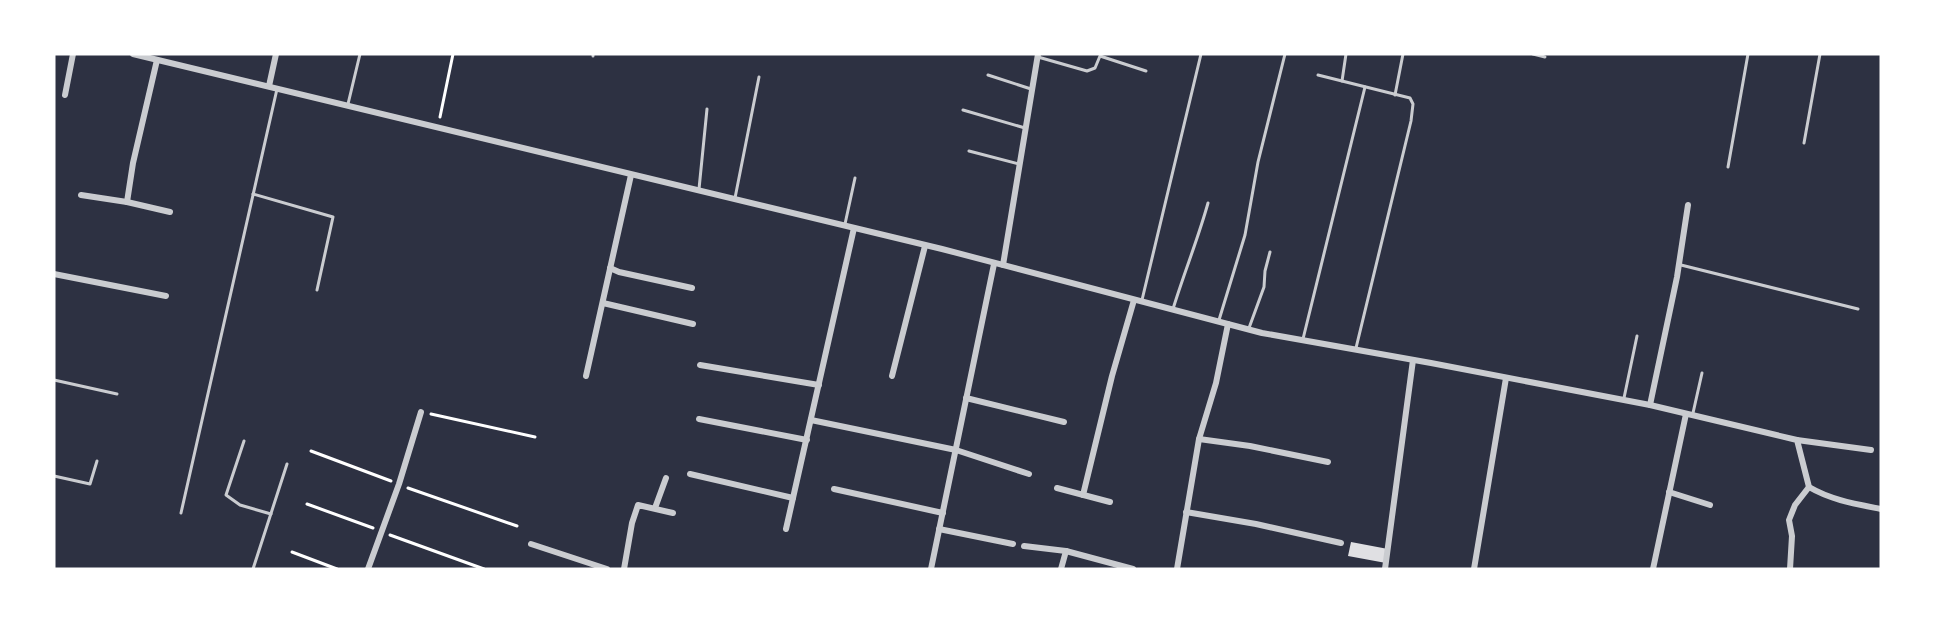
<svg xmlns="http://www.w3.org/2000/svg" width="1935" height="623" font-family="'PT Serif',serif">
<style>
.building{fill:#e0e0e3}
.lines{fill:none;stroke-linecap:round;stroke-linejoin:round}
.path{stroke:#fff;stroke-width:3}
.service{stroke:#caccd0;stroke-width:3}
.minor{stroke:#caccd0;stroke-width:6}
</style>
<rect width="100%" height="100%" fill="#2d3142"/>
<path class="building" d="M1351 542 1388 549 1386 563 1348 556Z"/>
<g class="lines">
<g class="path">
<path d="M440 117 453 54"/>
<path d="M431 414 535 437"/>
<path d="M311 451 391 481"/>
<path d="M408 488 517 526"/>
<path d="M307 504 373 528"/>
<path d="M390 535 484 569"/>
<path d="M292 552 337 569"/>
</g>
<g class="service">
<path d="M1533 54 1545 57"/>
<path d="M593 56V54"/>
<path d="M1038 57 1087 71 1095 68 1100 56 1146 71"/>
<path d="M988 75 1031 89"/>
<path d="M1318 75 1410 98 1413 104 1411 121 1356 348"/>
<path d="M1342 81 1346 54"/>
<path d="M1395 95 1403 54"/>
<path d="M348 104 360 54"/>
<path d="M963 110 1025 128"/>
<path d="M1804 143 1820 54"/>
<path d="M969 151 1019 164"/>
<path d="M1728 167 1748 54"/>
<path d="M699 189 707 109"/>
<path d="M253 194 333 217 317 290"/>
<path d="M735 198 759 77"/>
<path d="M845 224 855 178"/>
<path d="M1681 265 1858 309"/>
<path d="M1142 300 1201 54"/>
<path d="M1173 309C1184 273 1198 239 1208 203"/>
<path d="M1219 320 1245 235 1258 162 1285 54"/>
<path d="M1249 328 1264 287 1265 271 1270 252"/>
<path d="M1303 339 1365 87"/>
<path d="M54 380 117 394"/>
<path d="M1624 398 1637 336"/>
<path d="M1693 413 1702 373"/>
<path d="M244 441 226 495 240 505 271 514"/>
<path d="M54 476 90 484 97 461"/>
<path d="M181 513 277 89"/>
<path d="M253 569 287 464"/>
</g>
<g class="minor">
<path d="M133 54 942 249 1262 333 1431 363 1650 405 1797 440 1809 487C1831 500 1856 504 1881 509"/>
<path d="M269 86 276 54"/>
<path d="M65 95 73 54"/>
<path d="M81 195 127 202 170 212"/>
<path d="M127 202 133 163 157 60"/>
<path d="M1003 265 1038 54"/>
<path d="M610 268 619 272 692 288"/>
<path d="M54 274 166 296"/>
<path d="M603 303 693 324"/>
<path d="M700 365 819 385"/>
<path d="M586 376 631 175"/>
<path d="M892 376 925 246"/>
<path d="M966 398 1064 422"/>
<path d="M1650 405 1677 277 1688 205"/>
<path d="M699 419 807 440"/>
<path d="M811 420 956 450 1029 474"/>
<path d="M1199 439 1250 446 1328 462"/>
<path d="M1797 440 1871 450"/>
<path d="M690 474 793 498"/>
<path d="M1057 488 1110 502"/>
<path d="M834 489 943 513"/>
<path d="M1669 492 1710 505"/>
<path d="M1083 495 1112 376 1134 300"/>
<path d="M655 508 666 478"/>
<path d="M1186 512 1256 524 1341 543"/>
<path d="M786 529 854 228"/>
<path d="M939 529 1013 544"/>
<path d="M531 544 607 569"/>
<path d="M1024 546 1066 551 1133 569"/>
<path d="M368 569 399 484 421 412"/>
<path d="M624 569 632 523 638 505 673 513"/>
<path d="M931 569 994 264"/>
<path d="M1061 569 1066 551"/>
<path d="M1177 569 1199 439 1216 383 1228 324"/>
<path d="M1385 569 1413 360"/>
<path d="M1474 569 1506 378"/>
<path d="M1653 569 1686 414"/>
<path d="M1790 569 1792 536 1789 520 1795 505 1809 487"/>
</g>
</g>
<rect width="1935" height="623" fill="none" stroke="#ffffff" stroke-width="111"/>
</svg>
